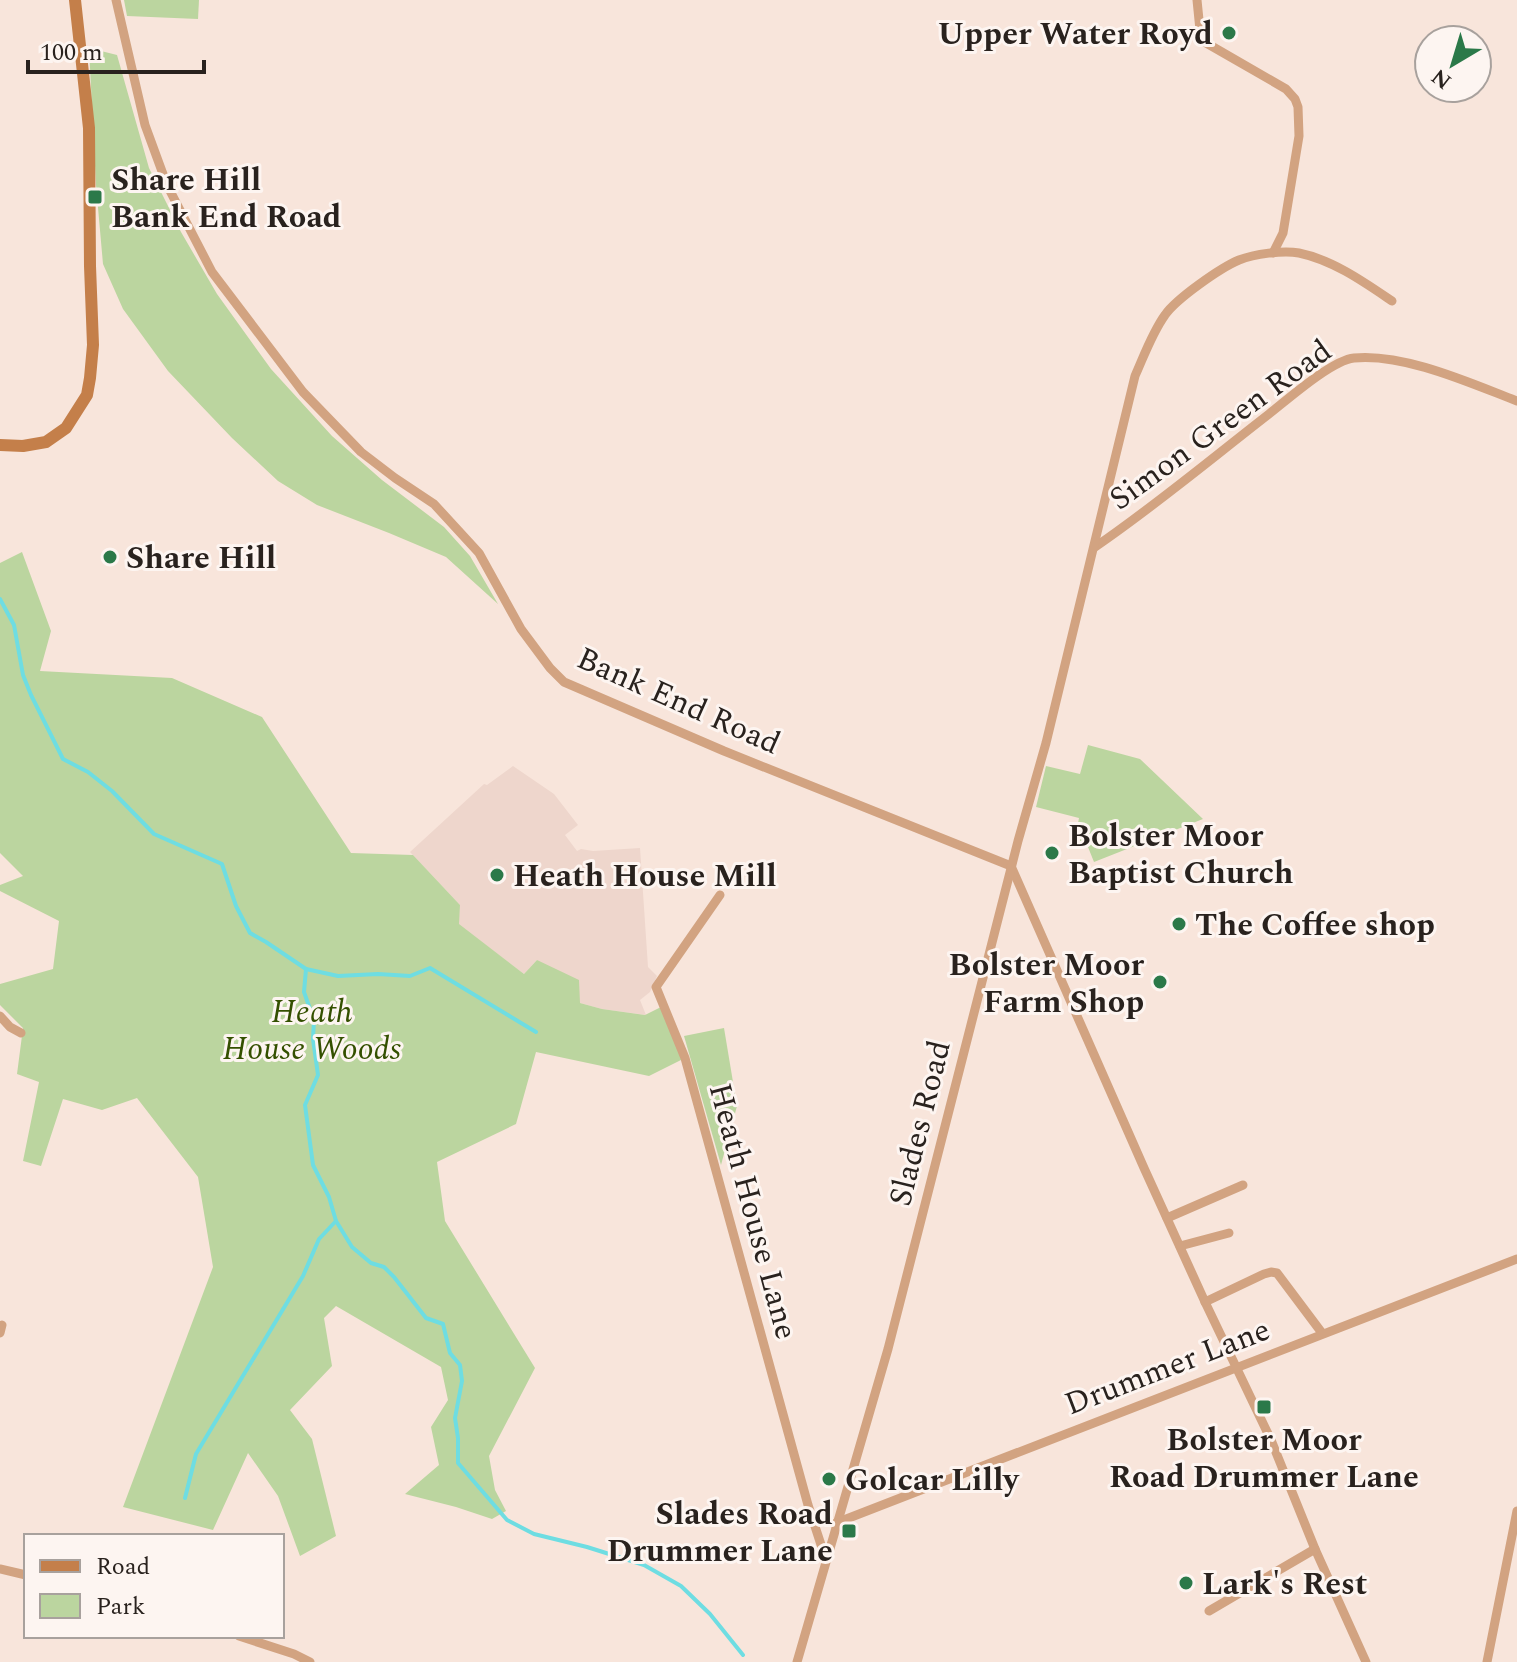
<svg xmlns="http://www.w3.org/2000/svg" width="1517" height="1662" font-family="Spectral,serif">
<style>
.industrial{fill:#eed6cc}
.green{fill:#bbd59f}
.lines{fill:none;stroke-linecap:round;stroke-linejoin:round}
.stream{stroke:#6edde2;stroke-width:4}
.street{stroke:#d2a381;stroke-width:9}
.secondary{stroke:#c47f4a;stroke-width:12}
.poi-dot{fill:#2b7949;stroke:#fdf5f1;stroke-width:3}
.labels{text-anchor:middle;stroke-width:6;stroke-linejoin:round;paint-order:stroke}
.poi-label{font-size:32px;font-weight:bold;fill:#29221e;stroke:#fdf5f1;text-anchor:start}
.street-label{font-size:32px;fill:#29221e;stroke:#fdf5f1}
.park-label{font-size:32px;font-style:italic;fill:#345000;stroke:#fdf5f1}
</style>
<rect width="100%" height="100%" fill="#f8e5db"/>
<path class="industrial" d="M513 766 554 794 578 825 565 835 577 851 581 849 593 851 640 848 648 967 657 976 650 992 640 1000 646 1015 602 1009 580 1003 537 960 524 974 458 924 460 905 410 852 484 784 487 785Z"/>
<g class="green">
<path d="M124 0H199L198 19 127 16Z"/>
<path d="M89 48 117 55 149 168 181 232 217 294 271 369 332 436 382 480 444 527 470 556 498 604 446 557 389 533 317 505 278 481 232 438 168 371 123 309 103 264 96 185Z"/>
<path d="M22 552 51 631 40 671 172 678 262 717 351 853 413 855 460 905 459 924 524 974 537 960 579 980 580 1003 602 1009 645 1015 661 1007 685 1058 649 1076 536 1052 516 1124 437 1162 445 1221 535 1368 489 1456 495 1490 506 1511 492 1519 456 1507 405 1494 439 1465 431 1427 448 1400 441 1367 336 1306 324 1318 332 1366 290 1410 312 1439 336 1536 300 1556 278 1496 248 1453 213 1530 123 1507 213 1267 198 1177 137 1098 102 1110 63 1099 41 1166 23 1161 39 1082 17 1074 23 1028 0 1005V984L53 969 59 921 0 891V885L23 876 0 853V563Z"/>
<path d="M1088 745 1140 759 1203 819 1094 862 1086 842 1076 845 1075 839 1079 818 1036 807 1046 766 1080 774Z"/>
<path d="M724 1028 737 1106 721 1165 684 1036Z"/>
</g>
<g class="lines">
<g class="stream">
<path d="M0 599 14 625 23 675 31 695 63 759 88 772 112 791 154 834 222 864 236 906 250 933 266 942 306 969 304 992 314 1020 313 1039 318 1075 305 1105 313 1165 329 1197 336 1221 352 1247 371 1263 384 1267 394 1277 426 1318 443 1324 450 1353 460 1365 462 1381 455 1418 458 1438V1463L507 1520 534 1534 587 1547 644 1565 681 1586 710 1614 743 1655"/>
<path d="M306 969 338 976 378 974 410 976 430 968 536 1032"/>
<path d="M185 1498 196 1454 303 1276 319 1239 336 1221"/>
</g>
<g class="street">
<path d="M116 0 145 125 167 185 212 272 303 392 361 452 395 478 434 504 479 553 521 629 550 668 564 682 724 751 1011 866"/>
<path d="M1197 0 1201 40 1286 89 1295 99 1298 107 1299 136 1283 233 1273 253"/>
<path d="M1095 547C1155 506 1211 459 1269 414 1287 400 1332 360 1354 358 1404 353 1470 383 1517 401"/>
<path d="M1011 866 1144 1168 1205 1302 1271 1440 1315 1549 1366 1662"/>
<path d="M720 895 656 987 685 1058 808 1505 826 1560"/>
<path d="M0 1016 10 1027 21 1033"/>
<path d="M1167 1218 1243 1185"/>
<path d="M1180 1246 1229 1233"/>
<path d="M1205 1302 1264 1274 1271 1272 1277 1273 1322 1333"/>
<path d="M0 1333 2 1325"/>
<path d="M836 1523 1517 1259"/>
<path d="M0 1569 26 1575"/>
<path d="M1209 1611 1315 1549"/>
<path d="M239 1636 294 1654 310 1662"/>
<path d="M797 1662 888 1349 1018 841 1046 743 1135 376C1144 356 1152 333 1165 315 1176 299 1220 268 1239 260 1254 254 1283 250 1299 253 1333 260 1364 282 1392 301"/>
<path d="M1487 1662 1517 1511"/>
</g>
<path class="secondary" d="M0 445 23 446 46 442 66 428 87 395 90 378 93 345 90 266 89 128 75 0"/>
</g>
<g class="poi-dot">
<circle cx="1229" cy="33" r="8"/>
<rect x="87" y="189" width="16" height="16" rx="4"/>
<circle cx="110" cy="557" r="8"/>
<circle cx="1052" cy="853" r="8"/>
<circle cx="497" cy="875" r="8"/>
<circle cx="1179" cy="924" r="8"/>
<circle cx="1160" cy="982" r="8"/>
<rect x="1256" y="1399" width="16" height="16" rx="4"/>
<circle cx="829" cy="1479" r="8"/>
<rect x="841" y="1523" width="16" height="16" rx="4"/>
<circle cx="1186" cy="1583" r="8"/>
</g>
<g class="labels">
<g class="poi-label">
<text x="1213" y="44" text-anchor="end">Upper Water Royd</text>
<text x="111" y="190">Share Hill<tspan x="111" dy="37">Bank End Road</tspan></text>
<text x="126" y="568">Share Hill</text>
<text x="1068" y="846">Bolster Moor<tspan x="1068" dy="37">Baptist Church</tspan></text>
<text x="513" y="886">Heath House Mill</text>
<text x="1195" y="935">The Coffee shop</text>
<text x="1144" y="975" text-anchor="end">Bolster Moor<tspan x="1144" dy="37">Farm Shop</tspan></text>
<text x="1264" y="1450" text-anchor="middle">Bolster Moor<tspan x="1264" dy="37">Road Drummer Lane</tspan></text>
<text x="845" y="1490">Golcar Lilly</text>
<text x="833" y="1524" text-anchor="end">Slades Road<tspan x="833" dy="37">Drummer Lane</tspan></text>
<text x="1202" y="1594">Lark's Rest</text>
</g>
<g class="street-label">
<text transform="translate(1220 424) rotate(-36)" y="11">Simon Green Road</text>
<text transform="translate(679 700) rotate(24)" y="11">Bank End Road</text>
<text transform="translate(919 1123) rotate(-76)" y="11">Slades Road</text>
<text transform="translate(754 1211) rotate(75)" y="11">Heath House Lane</text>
<text transform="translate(1167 1366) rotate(-21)" y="11">Drummer Lane</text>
</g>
<g class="park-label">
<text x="312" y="1022">Heath<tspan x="312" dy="37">House Woods</tspan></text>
</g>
</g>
<rect x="24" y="1534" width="260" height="104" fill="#fdf5f1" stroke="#a8a19d" stroke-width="2"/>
<rect x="40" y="1560" width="40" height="12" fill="#c47f4a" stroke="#a8a19d" stroke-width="2"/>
<text x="96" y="1574" font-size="24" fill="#29221e">Road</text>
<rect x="40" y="1594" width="40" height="24" fill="#bbd59f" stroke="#a8a19d" stroke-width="2"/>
<text x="96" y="1614" font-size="24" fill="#29221e">Park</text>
<g transform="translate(1453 64) rotate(218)"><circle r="38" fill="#fdf5f1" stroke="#a8a19d" stroke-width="2"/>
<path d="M0-6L14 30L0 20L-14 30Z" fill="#2b7949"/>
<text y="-12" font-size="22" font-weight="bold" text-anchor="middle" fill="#29221e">N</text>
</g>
<path d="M28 60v12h176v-12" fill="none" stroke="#29221e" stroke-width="4"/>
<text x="40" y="60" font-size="24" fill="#29221e" stroke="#fdf5f1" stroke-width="6" paint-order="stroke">100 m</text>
</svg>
